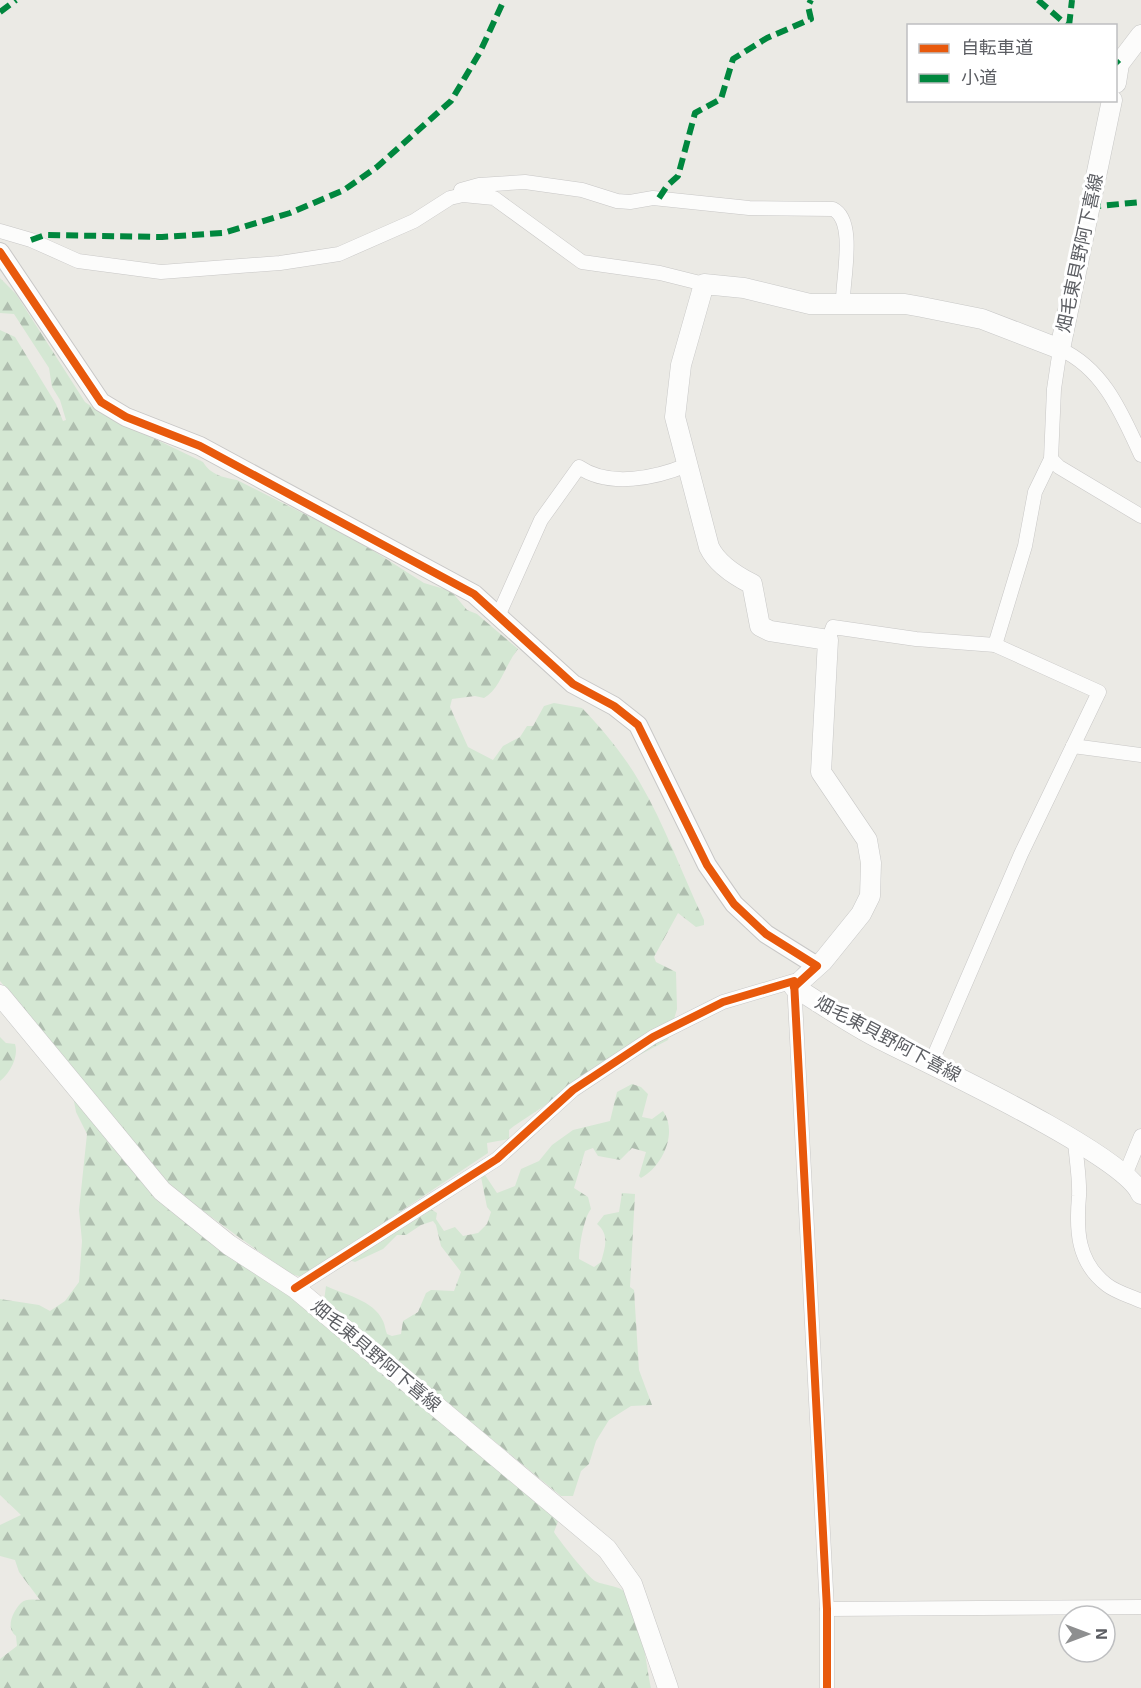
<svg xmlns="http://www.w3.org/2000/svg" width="1141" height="1688" font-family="'Exo 2','Noto Sans JP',sans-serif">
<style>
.forest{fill:url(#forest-firs)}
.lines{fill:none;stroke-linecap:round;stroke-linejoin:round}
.minor-casing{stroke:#c8c7c6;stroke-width:15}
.tertiary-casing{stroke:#c8c7c6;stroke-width:20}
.secondary-casing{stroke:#c8c8c7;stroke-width:21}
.minor{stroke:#fcfcfb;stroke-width:14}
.tertiary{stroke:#fcfcfb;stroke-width:18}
.secondary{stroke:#fcfcfb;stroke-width:20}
.quiet{stroke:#00873e;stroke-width:6;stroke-dasharray:12 6;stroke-linecap:butt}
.cycleway-casing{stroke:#fff;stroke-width:11}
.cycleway{stroke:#e8590c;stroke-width:8}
.labels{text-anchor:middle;stroke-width:6;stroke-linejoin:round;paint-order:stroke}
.street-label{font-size:18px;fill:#5c5e63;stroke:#fff}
</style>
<defs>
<pattern id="forest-firs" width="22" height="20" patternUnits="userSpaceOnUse" patternTransform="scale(1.5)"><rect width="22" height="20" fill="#d4e7d3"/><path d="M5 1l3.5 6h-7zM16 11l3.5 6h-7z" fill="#afbeaf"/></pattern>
</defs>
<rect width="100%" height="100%" fill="#ebeae5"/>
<g class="forest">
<path d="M0 278 16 294 85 402 101 413 203 462C211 475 222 477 237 480L358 541 424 583 451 591 467 610 477 614 518 649C505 665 500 689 484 698L475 696 452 699 450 707 468 747 493 760 503 746 520 737 527 726H533L544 706 554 703 582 708C602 729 624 755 639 781 665 825 682 874 704 920V925L696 927 678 913 654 957 656 962 676 972 677 1009 668 1040 550 1102 514 1126 509 1130V1139L487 1143 488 1153 302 1277 291 1274 240 1238 183 1196 151 1167 0 981V330L15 337 56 404 63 421 66 420 60 400 52 387 49 368 14 314 0 313Z"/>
<path d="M0 1037 6 1043 15 1044C19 1057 10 1073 0 1081Z"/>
<path d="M632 1084 641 1087 648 1094 642 1117 652 1119 663 1111C678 1132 663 1166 641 1178L639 1176 646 1152 632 1148 620 1160 598 1156 593 1148 585 1151 574 1188 588 1197 591 1209C584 1217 579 1247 579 1259L594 1267 601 1262C605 1247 610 1235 597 1224L604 1215 619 1212 622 1193 635 1194 630 1287 634 1290 639 1370 652 1405 631 1406 609 1420 596 1441 589 1464 581 1471 573 1496H561L324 1301 326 1286C343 1294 374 1300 383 1321 385 1325 385 1329 387 1334L392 1336 401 1334 403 1321 418 1312 426 1293 431 1290 454 1291 461 1272 441 1246 436 1225 433 1221 421 1225 406 1235H397L383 1249 355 1262 349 1260 429 1208 437 1213 436 1219 444 1231 455 1227 463 1236 478 1233 487 1224 491 1212 487 1207 481 1177 485 1175 497 1193 515 1186 521 1169 539 1161 552 1145 573 1130 610 1121 617 1092Z"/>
<path d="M73 1096 274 1281 559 1519 554 1532C558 1539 588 1577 595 1581 607 1587 623 1584 631 1599 642 1620 646 1665 651 1688H0V1659L17 1646 16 1636C5 1628 13 1611 21 1603 26 1598 35 1600 40 1600L19 1572 15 1560 0 1556V1525L21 1515 0 1495V1299L39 1305 50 1311 65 1301 79 1282 82 1241 79 1210 87 1134 76 1112Z"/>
</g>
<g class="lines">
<defs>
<g id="minor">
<path d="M461 190 479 185 525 182 582 190 617 201 630 202 653 198 749 208 833 209C857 221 842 281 843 303"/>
<path d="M0 231 31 240 78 261 161 272 280 263 339 254 414 221 450 198 463 195 494 198 582 262 660 273 704 284"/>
<path d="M1051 459 1059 467 1141 516"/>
<path d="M499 614 541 520 579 467C609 488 656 478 687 465"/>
<path d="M828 640 833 627 916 639 995 645 1099 692 1021 854 931 1063"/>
<path d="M995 645 1025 546 1035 492 1051 459 1054 389 1060 349C1104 369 1122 414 1141 455"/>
<path d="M1073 746 1141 755"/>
<path d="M1075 1140C1076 1159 1080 1178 1079 1196 1076 1230 1077 1262 1107 1285 1116 1292 1130 1296 1141 1301"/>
<path d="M1125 1175 1141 1136"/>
<path d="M295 1288 497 1159 573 1090 653 1037 723 1002 794 981 827 1609V1688"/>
<path d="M827 1609 1141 1607"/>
</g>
<path id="tertiary" d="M0 252 101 402 126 417 200 446 474 594 573 684 614 706 638 725 707 865 734 904 766 934 817 966 805 976"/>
<g id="secondary">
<path d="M1116 83 1119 64 1141 35"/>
<path d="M1112 100 1060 349 982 319 922 307 905 304H810L744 288 704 284 681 365 675 417 709 547C717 564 736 576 752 584L760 626 770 631 828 640 821 772 867 840 871 863 870 896 861 914 823 961 794 987C822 1004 850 1024 880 1039 927 1063 1124 1154 1141 1194"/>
<path d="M0 995 162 1191 229 1245 295 1288 607 1549 632 1584 668 1688"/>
</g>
</defs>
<use href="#minor" class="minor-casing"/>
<use href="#tertiary" class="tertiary-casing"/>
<use href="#secondary" class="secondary-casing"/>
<use href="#minor" class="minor"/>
<use href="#tertiary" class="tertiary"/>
<use href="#secondary" class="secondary"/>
<g class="quiet">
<path d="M1038 0 1068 26"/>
<path d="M0 12 16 0"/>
<path d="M1069 26 1072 0"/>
<path d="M1116 61 1119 64"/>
<path d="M659 198 667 186 678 176 695 113 721 99 733 59 767 38 811 19 808 6 811 0"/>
<path d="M1089 207 1141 202"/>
<path d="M31 240 45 235 162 237 223 233 290 213 344 190 377 167 451 101 480 52 504 0"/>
</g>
<defs>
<g id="cycleway">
<path d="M0 252 101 402 126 417 200 446 474 594 573 684 614 706 638 725 707 865 734 904 766 934 817 966 794 987"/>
<path d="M295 1288 497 1159 573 1090 653 1037 723 1002 794 981 827 1609V1688"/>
</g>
</defs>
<use href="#cycleway" class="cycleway-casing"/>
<use href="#cycleway" class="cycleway"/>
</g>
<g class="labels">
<g class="street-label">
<text transform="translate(1080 253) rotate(-78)" y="6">畑毛東貝野阿下喜線</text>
<text transform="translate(888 1039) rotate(28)" y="6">畑毛東貝野阿下喜線</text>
<text transform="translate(376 1356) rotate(40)" y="6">畑毛東貝野阿下喜線</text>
</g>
</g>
<rect x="907" y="24" width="210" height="78" fill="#ffffff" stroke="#bebfc1" stroke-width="1.5"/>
<rect x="919" y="44" width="30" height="9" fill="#e8590c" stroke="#bebfc1" stroke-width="1.5"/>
<text x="961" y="54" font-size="18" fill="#5c5e63">自転車道</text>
<rect x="919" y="74" width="30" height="9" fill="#00873e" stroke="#bebfc1" stroke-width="1.5"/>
<text x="961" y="84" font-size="18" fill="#5c5e63">小道</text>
<g transform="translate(1087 1634) rotate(90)"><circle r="28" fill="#ffffff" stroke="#bebfc1" stroke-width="1.5"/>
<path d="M0-4.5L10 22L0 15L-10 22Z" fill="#8e8f90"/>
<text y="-9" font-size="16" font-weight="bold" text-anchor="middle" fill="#5c5e63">N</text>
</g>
</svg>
